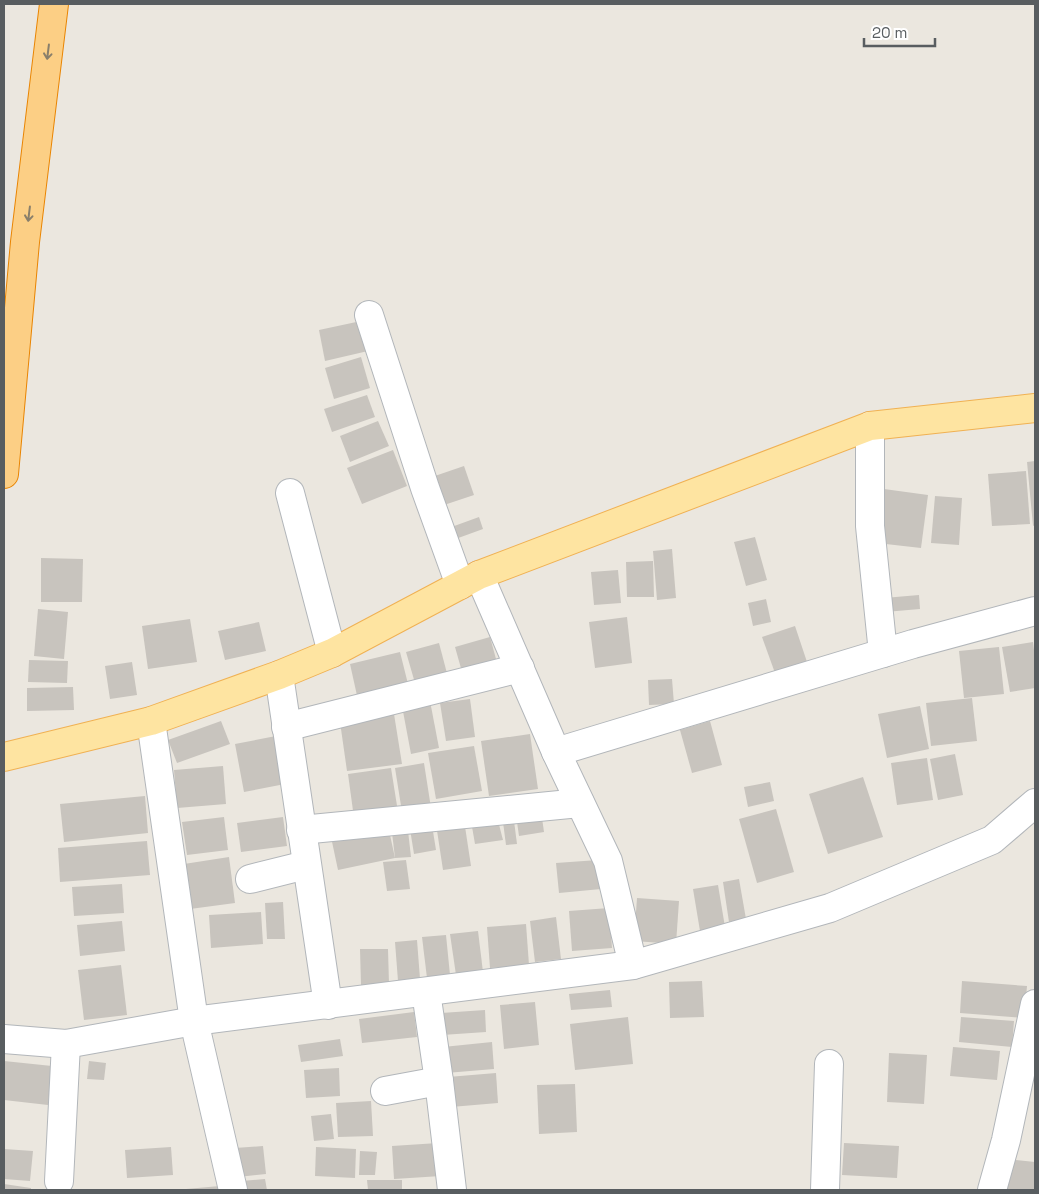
<svg xmlns="http://www.w3.org/2000/svg" width="1039" height="1194" font-family="'Space Grotesk',sans-serif">
<style>
.building{fill:#c8c4be}
.lines{fill:none;stroke-linecap:round;stroke-linejoin:round}
.minor-casing{stroke:#b2b6ba;stroke-width:30}
.major-casing{stroke:#f0b153;stroke-width:30}
.highway-casing{stroke:#e98401;stroke-width:30}
.minor{stroke:#fff;stroke-width:28}
.major{stroke:#fee4a1;stroke-width:28}
.highway{stroke:#fccf85;stroke-width:28}
.oneway{stroke:#897f6b}
</style>
<rect width="100%" height="100%" fill="#ebe7df"/>
<g class="building">
<path d="M361 321 368 351 325 361 319 330Z"/>
<path d="M361 357 370 388 334 399 325 368Z"/>
<path d="M367 395 375 417 332 432 324 409Z"/>
<path d="M378 421 389 446 350 462 340 436Z"/>
<path d="M393 450 407 486 362 504 347 468Z"/>
<path d="M1035 461V525L1033 526 1027 462Z"/>
<path d="M464 466 474 495 438 507 429 478Z"/>
<path d="M1026 471 1030 524 992 526 988 474Z"/>
<path d="M884 489 928 495 921 548 877 543Z"/>
<path d="M935 496 962 498 959 545 931 543Z"/>
<path d="M479 517 483 529 450 541 446 529Z"/>
<path d="M755 537 767 580 746 586 734 542Z"/>
<path d="M672 549 676 598 657 600 653 551Z"/>
<path d="M41 558 83 559 82 602H41Z"/>
<path d="M653 561 654 597H627L626 562Z"/>
<path d="M618 570 621 603 594 605 591 572Z"/>
<path d="M919 595 920 609 885 612 884 598Z"/>
<path d="M766 599 771 622 753 626 748 603Z"/>
<path d="M38 609 68 612 64 659 34 656Z"/>
<path d="M627 617 632 663 595 668 589 622Z"/>
<path d="M190 619 197 662 148 669 142 626Z"/>
<path d="M259 622 266 651 225 660 218 631Z"/>
<path d="M795 626 807 662 775 673 762 637Z"/>
<path d="M490 637 499 670 464 679 455 647Z"/>
<path d="M1033 642 1035 658V688L1010 692 1002 647Z"/>
<path d="M439 643 449 681 417 690 406 652Z"/>
<path d="M999 647 1004 694 964 698 959 651Z"/>
<path d="M400 652 409 688 358 700 350 664Z"/>
<path d="M29 660 68 661 67 683 28 682Z"/>
<path d="M132 662 137 695 110 699 105 666Z"/>
<path d="M672 679 674 704 649 705 648 680Z"/>
<path d="M73 687 74 710 27 711V688Z"/>
<path d="M972 698 977 741 931 746 926 703Z"/>
<path d="M470 699 475 737 446 741 440 703Z"/>
<path d="M430 701 439 748 411 754 402 706Z"/>
<path d="M920 706 929 749 887 758 878 714Z"/>
<path d="M394 714 402 764 347 771 340 722Z"/>
<path d="M221 721 230 744 177 763 168 740Z"/>
<path d="M710 721 722 765 692 773 680 730Z"/>
<path d="M530 734 538 789 489 796 481 741Z"/>
<path d="M276 736 285 784 244 792 235 744Z"/>
<path d="M474 746 482 791 436 799 428 753Z"/>
<path d="M955 754 963 795 938 800 930 759Z"/>
<path d="M927 758 933 800 897 805 891 763Z"/>
<path d="M424 763 431 808 402 812 395 768Z"/>
<path d="M223 766 226 804 177 808 174 770Z"/>
<path d="M391 768 398 812 354 818 348 774Z"/>
<path d="M863 777 883 837 828 854 809 794Z"/>
<path d="M770 782 774 801 748 807 744 787Z"/>
<path d="M145 796 148 833 64 842 60 804Z"/>
<path d="M776 809 794 872 757 883 739 819Z"/>
<path d="M541 811 544 832 519 836 516 815Z"/>
<path d="M224 817 228 850 187 855 182 822Z"/>
<path d="M283 817 287 846 241 852 237 823Z"/>
<path d="M497 817 503 840 475 844 471 821Z"/>
<path d="M431 819 436 850 414 854 409 823Z"/>
<path d="M464 820 471 866 443 870 436 824Z"/>
<path d="M514 821 517 844 506 845 503 822Z"/>
<path d="M407 822 411 857 395 858 391 824Z"/>
<path d="M388 826 395 858 338 870 331 837Z"/>
<path d="M147 841 150 875 60 882 58 848Z"/>
<path d="M229 857 235 903 190 909 184 864Z"/>
<path d="M406 860 410 889 387 891 383 862Z"/>
<path d="M598 860 601 889 559 893 556 863Z"/>
<path d="M739 879 746 919 729 922 723 882Z"/>
<path d="M122 884 124 913 74 916 72 887Z"/>
<path d="M718 885 726 933 701 937 693 889Z"/>
<path d="M637 898 679 901 676 944 634 941Z"/>
<path d="M283 902 285 939H267L265 903Z"/>
<path d="M609 908 612 948 572 951 569 911Z"/>
<path d="M261 912 263 944 211 948 209 915Z"/>
<path d="M556 917 561 959 535 962 530 921Z"/>
<path d="M122 921 125 951 80 956 77 925Z"/>
<path d="M526 924 529 965 490 968 487 927Z"/>
<path d="M478 931 483 972 456 975 450 934Z"/>
<path d="M446 935 450 975 427 978 422 937Z"/>
<path d="M417 940 420 979 398 981 395 942Z"/>
<path d="M360 949H388L389 984 361 985Z"/>
<path d="M121 965 127 1015 84 1020 78 970Z"/>
<path d="M702 981 704 1017 670 1018 669 982Z"/>
<path d="M962 981 1027 986 1024 1018 960 1013Z"/>
<path d="M610 990 612 1007 571 1010 569 994Z"/>
<path d="M535 1002 539 1045 504 1049 500 1005Z"/>
<path d="M485 1010 486 1032 442 1035 441 1013Z"/>
<path d="M414 1012 417 1037 362 1043 359 1019Z"/>
<path d="M628 1017 633 1064 575 1070 570 1024Z"/>
<path d="M961 1017 1014 1021 1012 1047 959 1042Z"/>
<path d="M340 1039 343 1056 301 1062 298 1045Z"/>
<path d="M492 1042 494 1069 446 1073 443 1047Z"/>
<path d="M953 1047 1000 1051 997 1080 950 1076Z"/>
<path d="M889 1053 927 1055 924 1104 887 1102Z"/>
<path d="M4 1061 52 1066 48 1105 4 1100Z"/>
<path d="M89 1061 106 1063 104 1080 87 1079Z"/>
<path d="M339 1068 340 1096 306 1098 304 1070Z"/>
<path d="M496 1073 498 1103 451 1107 448 1077Z"/>
<path d="M575 1084 577 1132 539 1134 537 1085Z"/>
<path d="M371 1101 373 1136 338 1137 336 1103Z"/>
<path d="M331 1114 334 1139 314 1141 311 1116Z"/>
<path d="M438 1143 441 1176 394 1179 392 1146Z"/>
<path d="M844 1143 899 1146 897 1178 842 1175Z"/>
<path d="M263 1146 266 1174 238 1177 235 1148Z"/>
<path d="M171 1147 173 1175 127 1178 125 1150Z"/>
<path d="M316 1147 356 1149 355 1178 315 1176Z"/>
<path d="M4 1149 33 1151 30 1181 4 1179Z"/>
<path d="M360 1151 377 1152 375 1175H359Z"/>
<path d="M1005 1159 1035 1162V1190H1001Z"/>
<path d="M265 1179 267 1190H242L241 1181Z"/>
<path d="M367 1180H402V1190H368Z"/>
<path d="M4 1184 31 1188V1190H4Z"/>
<path d="M220 1186 221 1190H186V1189Z"/>
</g>
<g class="lines">
<defs>
<g id="minor">
<path d="M369 315 425 488 460 585"/>
<path d="M870 426V526L883 653"/>
<path d="M290 493 332 653"/>
<path d="M479 575 556 752 608 861 633 965"/>
<path d="M279 675 328 1005"/>
<path d="M151 721 194 1021 233 1190"/>
<path d="M286 727 520 668"/>
<path d="M556 752 913 644 1035 611"/>
<path d="M301 830 580 803"/>
<path d="M250 879 306 865"/>
<path d="M426 992 439 1081 452 1190"/>
<path d="M4 1039 66 1044 194 1021 633 965 830 908 992 840 1035 803"/>
<path d="M385 1091 439 1081"/>
<path d="M59 1181 66 1044"/>
<path d="M825 1190 829 1064"/>
<path d="M992 1190 1006 1140 1035 1004"/>
</g>
<path id="major" d="M4 757 151 721 279 675 332 653 479 575 870 426 1035 408"/>
<path id="highway" d="M4 474 25 242 54 4"/>
</defs>
<use href="#minor" class="minor-casing"/>
<use href="#major" class="major-casing"/>
<use href="#highway" class="highway-casing"/>
<use href="#minor" class="minor"/>
<use href="#major" class="major"/>
<use href="#highway" class="highway"/>
</g>
<defs><path id="oneway-shaft" d="M-6 0H5M1.5-3L5.5 0L1.5 3" fill="none" stroke-width="1.6" stroke-linecap="round" stroke-linejoin="round" transform="scale(1.25)"/></defs>
<g class="oneway">
<use href="#oneway-shaft" transform="translate(48 52) rotate(97)"/>
<use href="#oneway-shaft" transform="translate(29 214) rotate(97)"/>
</g>
<rect width="1039" height="1194" fill="none" stroke="#585d60" stroke-width="10"/>
<path d="M864 38v8h71v-8" fill="none" stroke="#585d60" stroke-width="2.5"/>
<text x="872" y="38" font-size="15" fill="#585d60" stroke="#ffffff" stroke-width="4" paint-order="stroke">20 m</text>
</svg>
